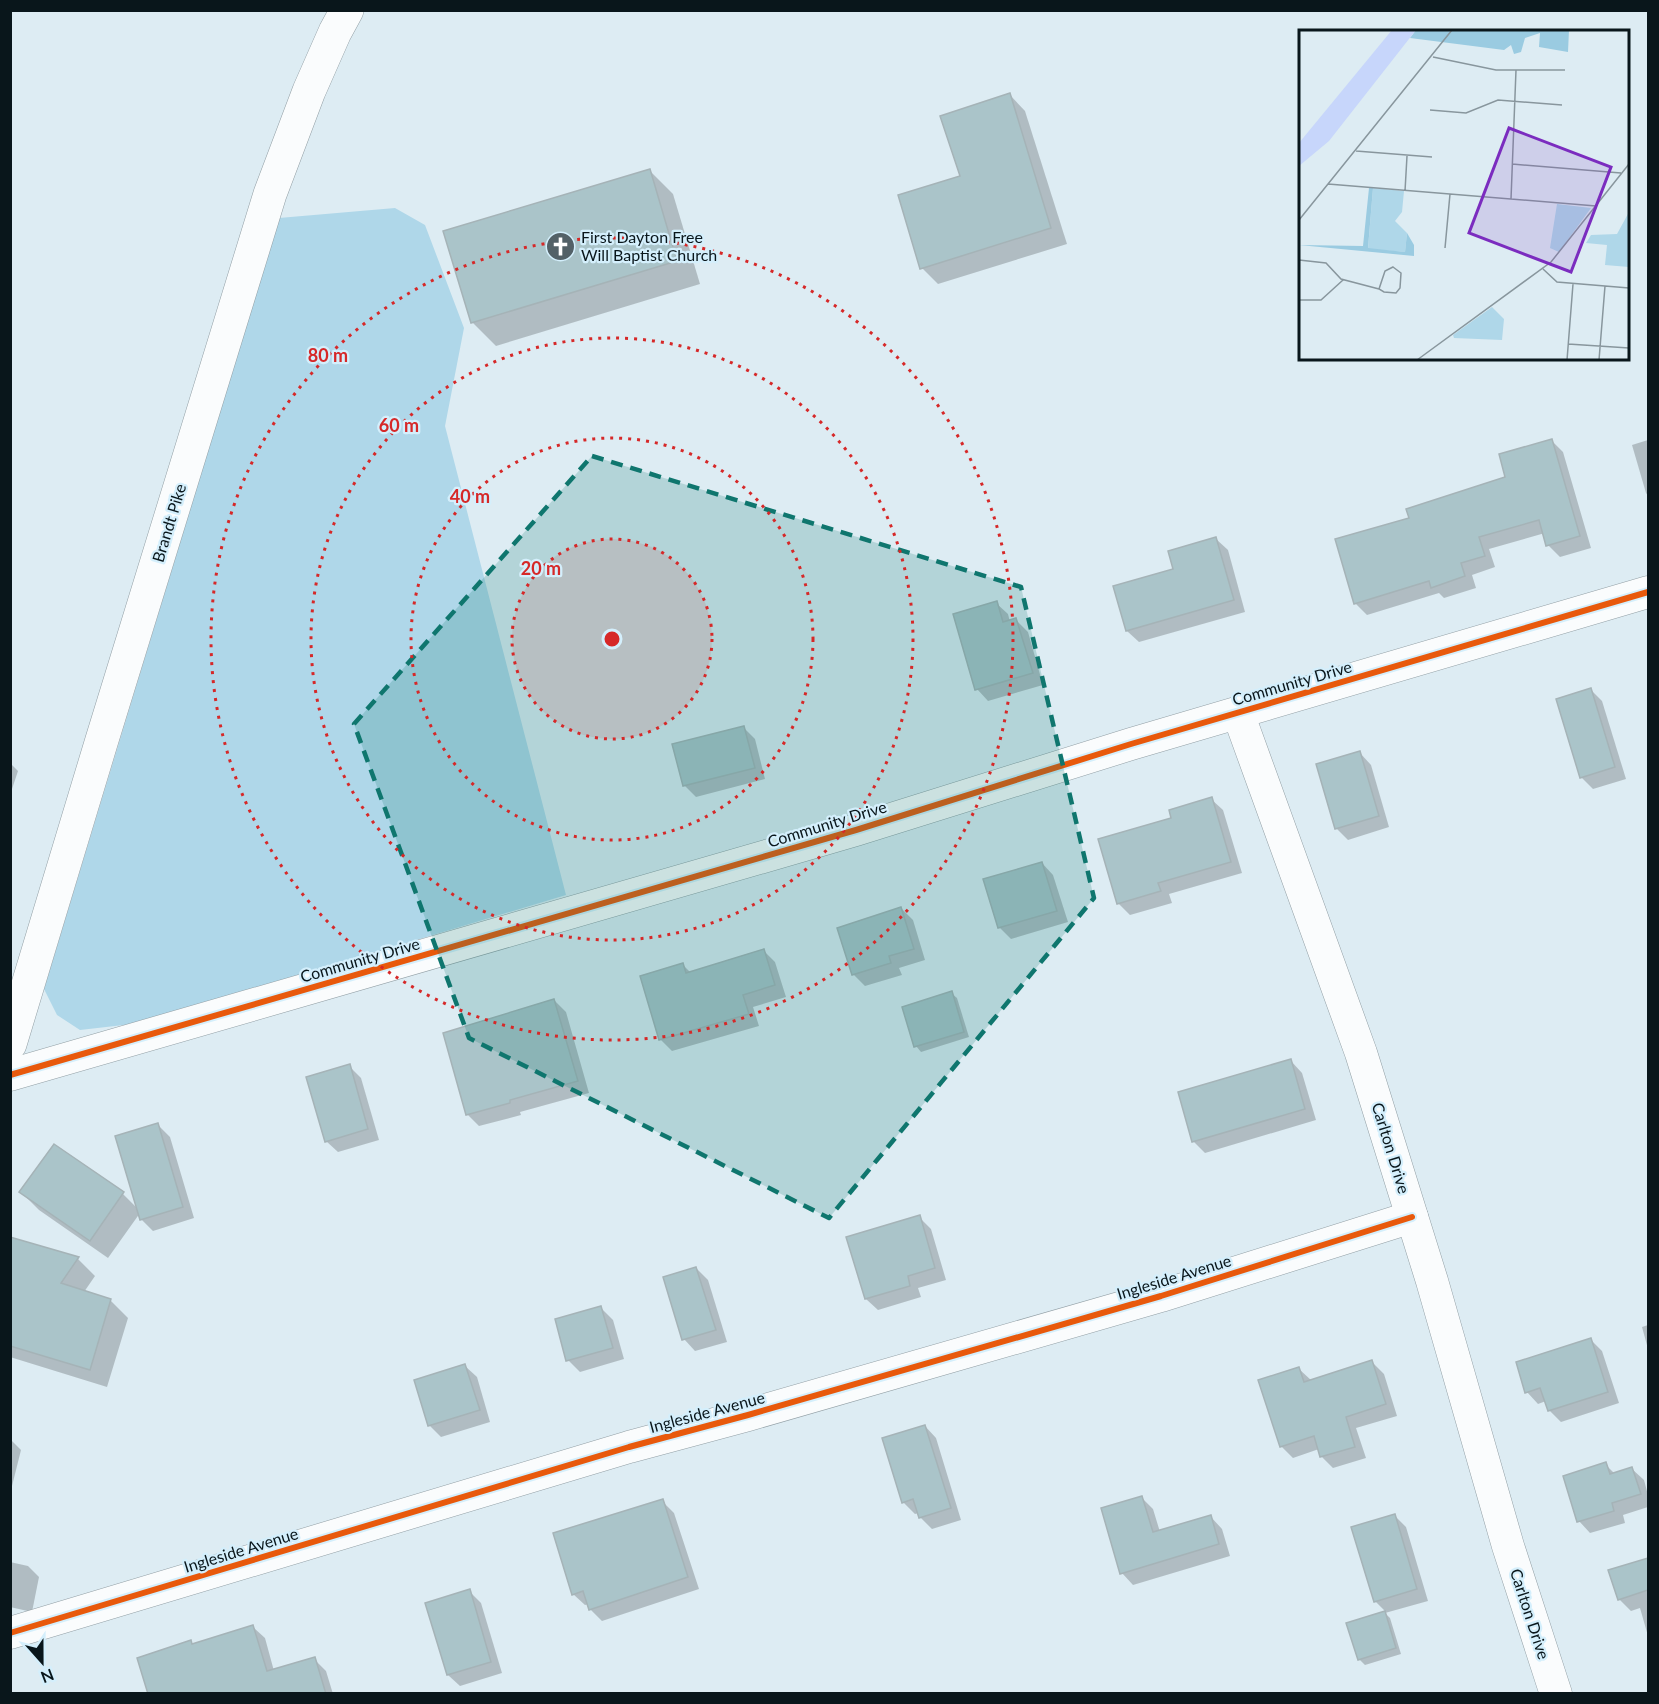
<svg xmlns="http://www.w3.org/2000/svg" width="1659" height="1704" font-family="Lato,sans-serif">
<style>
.green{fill:#afd7e9}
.shadow{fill:#0003}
.building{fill:#aac4c9;stroke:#a5b3b7;stroke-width:1.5}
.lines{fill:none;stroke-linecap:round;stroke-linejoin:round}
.street-casing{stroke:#929fa5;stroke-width:33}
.secondary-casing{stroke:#929fa5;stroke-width:34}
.street{stroke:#fafcfd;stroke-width:32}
.secondary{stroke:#fafcfd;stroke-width:33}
.cycleway-casing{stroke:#d4effc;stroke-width:10}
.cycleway{stroke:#e8590c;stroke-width:6}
.marked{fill:#0f766e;fill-opacity:0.2;stroke:#0f766e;stroke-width:4.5;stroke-dasharray:12 8;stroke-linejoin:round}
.ring{fill:none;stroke:#d62828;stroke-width:3;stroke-dasharray:3 6}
.labels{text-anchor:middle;stroke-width:4.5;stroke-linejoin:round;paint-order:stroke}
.poi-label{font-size:16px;fill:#09161b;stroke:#d4effc;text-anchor:start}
.street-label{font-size:16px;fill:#09161b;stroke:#d4effc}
.inset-road{fill:none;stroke:#88969d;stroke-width:1.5}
.view{fill:#7b2cbf;fill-opacity:0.15;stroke:#7b2cbf;stroke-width:3}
.inset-edge{fill:none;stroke:#09161b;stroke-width:3}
.centre{fill:#d62828;stroke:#d4effc;stroke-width:3}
.ring-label{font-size:18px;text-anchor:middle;font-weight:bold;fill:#d62828;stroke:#d4effc;stroke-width:4.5;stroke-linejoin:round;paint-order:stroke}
</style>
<rect width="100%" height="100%" fill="#ddecf3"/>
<path class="green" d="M395 208 425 225 464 328 445 426 566 895 141 1023 80 1030 57 1015 44 989 279 218Z"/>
<g class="shadow">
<path d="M1009 94 1025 111 1067 244 938 284 922 268 962 177Z"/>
<path d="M649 170 673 194 700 284 496 346 472 322Z"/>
<path d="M1648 440V496L1646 493 1632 445Z"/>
<path d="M1552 441 1563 452 1591 548 1560 557 1548 545 1545 533 1489 549 1495 567 1472 575 1476 588 1444 598 1439 593 1367 615 1355 603 1411 519 1507 478Z"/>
<path d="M1216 539 1228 550 1245 612 1139 642 1127 631 1175 570Z"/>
<path d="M996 603 1008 614 1010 622 1016 620 1028 632 1043 685 988 701 977 689Z"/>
<path d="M1591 690 1602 701 1626 779 1593 789 1581 777Z"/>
<path d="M743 727 755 739 765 779 696 797 685 786Z"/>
<path d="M1360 753 1371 765 1389 827 1348 840 1336 828Z"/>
<path d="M10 763 18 771 10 795Z"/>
<path d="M1211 799 1223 810 1242 873 1169 894 1172 903 1130 915 1118 903 1173 819Z"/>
<path d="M1042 863 1053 875 1068 922 1011 939 1000 928 985 880Z"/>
<path d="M901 908 913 920 925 960 899 968 902 975 865 986 853 974Z"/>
<path d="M763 950 775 962 786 997 753 1007 759 1026 672 1051 660 1039 683 965 691 973Z"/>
<path d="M951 993 957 998 969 1037 921 1052 916 1046Z"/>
<path d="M554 1000 566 1012 589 1093 520 1112 521 1115 479 1126 468 1115 445 1034Z"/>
<path d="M1291 1061 1302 1073 1316 1120 1205 1153 1193 1141Z"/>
<path d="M349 1066 361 1078 379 1140 338 1152 326 1141Z"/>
<path d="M158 1125 170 1137 194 1218 153 1231 141 1219 140 1213 108 1258 39 1210 21 1192 54 1146 123 1194 138 1209Z"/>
<path d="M919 1217 931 1229 946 1280 918 1288 921 1297 878 1310 866 1299Z"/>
<path d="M12 1239 78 1259 95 1276 84 1292 110 1300 128 1318 107 1387 10 1357V1245Z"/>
<path d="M696 1268 708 1280 727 1342 695 1351 684 1339Z"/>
<path d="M601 1308 613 1320 624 1359 580 1372 568 1360Z"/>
<path d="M1648 1325V1349L1642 1327Z"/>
<path d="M1590 1339 1602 1351 1619 1403 1561 1422 1549 1410 1546 1401 1538 1404 1527 1392Z"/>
<path d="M1372 1362 1384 1374 1397 1416 1356 1428 1366 1458 1333 1468 1322 1457 1319 1449 1293 1458 1281 1446 1299 1369 1312 1381Z"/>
<path d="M465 1366 477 1377 490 1422 441 1437 429 1425Z"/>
<path d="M925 1426 936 1438 961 1520 932 1529 920 1517 919 1513 915 1514 903 1502Z"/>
<path d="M10 1439 21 1450 11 1490 10 1489Z"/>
<path d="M1605 1464 1615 1474 1632 1469 1644 1480 1648 1495V1507L1623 1515 1625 1523 1590 1533 1579 1521Z"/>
<path d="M1141 1497 1153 1509 1160 1532 1211 1517 1222 1529 1230 1556 1133 1585 1122 1573Z"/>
<path d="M662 1501 674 1513 699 1589 602 1621 590 1609 589 1604 585 1605 573 1594Z"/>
<path d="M1394 1515 1406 1527 1428 1601 1385 1613 1390 1618 1401 1654 1365 1665 1359 1659 1348 1624 1386 1612 1375 1601Z"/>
<path d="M1648 1560V1636L1640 1608 1631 1611 1619 1599 1610 1571Z"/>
<path d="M10 1562 28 1566 39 1577 32 1612 10 1607Z"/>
<path d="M469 1591 481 1603 502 1673 460 1686 448 1675Z"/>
<path d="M253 1627 265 1638 274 1671 314 1659 326 1671 333 1694H149L191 1642 193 1645Z"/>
</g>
<g class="building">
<path d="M1010 93 1051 228 920 269 898 195 960 176 940 116Z"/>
<path d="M650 169 677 261 471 323 443 231Z"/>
<path d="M1552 439 1580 536 1546 546 1539 520 1479 537 1485 556 1461 563 1465 576 1431 588 1429 581 1354 604 1335 539 1409 518 1406 509 1505 477 1499 454Z"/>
<path d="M1216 537 1234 600 1126 631 1113 586 1173 569 1168 551Z"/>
<path d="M997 601 1003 622 1016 618 1033 673 975 690 953 614Z"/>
<path d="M1591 688 1615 767 1580 778 1556 699Z"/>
<path d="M744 726 755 768 683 786 672 744Z"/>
<path d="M1360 751 1379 816 1335 829 1316 764Z"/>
<path d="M1212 797 1231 862 1158 883 1161 891 1117 904 1098 839 1171 818 1169 810Z"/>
<path d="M1042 862 1057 911 998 928 983 879Z"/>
<path d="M901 907 914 949 889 956 891 963 852 975 837 928Z"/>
<path d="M764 949 775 985 743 995 749 1014 659 1040 640 976 683 963 686 973Z"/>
<path d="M952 991 964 1032 914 1047 902 1007Z"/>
<path d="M554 999 578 1081 510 1100V1103L466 1115 443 1033Z"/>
<path d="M1291 1059 1305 1109 1192 1142 1178 1092Z"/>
<path d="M350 1064 368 1129 325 1142 306 1077Z"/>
<path d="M158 1123 183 1207 140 1220 115 1136Z"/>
<path d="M54 1144 124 1192 90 1241 19 1192Z"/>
<path d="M920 1215 935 1268 908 1276 910 1286 865 1299 846 1237Z"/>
<path d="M10 1237 79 1257 61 1283 111 1299 90 1370 10 1346Z"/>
<path d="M696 1267 716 1330 682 1340 663 1277Z"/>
<path d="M601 1306 613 1348 566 1361 555 1319Z"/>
<path d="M1591 1338 1608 1392 1548 1411 1540 1388 1525 1393 1516 1362Z"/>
<path d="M1372 1360 1386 1404 1346 1417 1355 1447 1320 1457 1314 1436 1280 1447 1258 1380 1299 1367 1304 1382Z"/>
<path d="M465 1364 480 1410 428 1426 414 1380Z"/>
<path d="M925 1425 951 1508 919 1518 913 1499 902 1503 882 1438Z"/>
<path d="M1606 1462 1610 1474 1632 1467 1641 1494 1612 1503 1614 1511 1577 1522 1563 1476Z"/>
<path d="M1142 1496 1153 1532 1211 1515 1219 1544 1120 1574 1101 1508Z"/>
<path d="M663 1499 688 1577 589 1610 583 1591 572 1595 553 1533Z"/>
<path d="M1395 1514 1417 1589 1374 1602 1351 1527Z"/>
<path d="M1648 1558V1590L1618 1600 1608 1570Z"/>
<path d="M470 1589 491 1662 447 1675 425 1603Z"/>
<path d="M1385 1611 1396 1648 1358 1660 1346 1623Z"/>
<path d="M253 1625 267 1671 315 1657 326 1694H148L137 1658 191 1640 192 1644Z"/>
</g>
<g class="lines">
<defs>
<g id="street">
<path d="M1238 713 1361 1053 1432 1281 1508 1546 1556 1694"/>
<path d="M10 1075 856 830 1131 744 1648 592"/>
<path d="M10 1633 629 1447 748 1415 1161 1296 1412 1217"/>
</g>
<path id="secondary" d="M10 1044 101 743 270 194 309 91 335 32 347 10"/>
</defs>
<use href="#street" class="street-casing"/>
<use href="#secondary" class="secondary-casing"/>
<use href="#street" class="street"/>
<use href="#secondary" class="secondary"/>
<defs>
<g id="cycleway">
<path d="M10 1075 856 830 1131 744 1648 592"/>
<path d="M10 1633 629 1447 748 1415 1161 1296 1412 1217"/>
</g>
</defs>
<use href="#cycleway" class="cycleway-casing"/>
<use href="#cycleway" class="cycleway"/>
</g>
<path class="marked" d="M592 456 1021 587 1094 898 829 1218 469 1038 354 724Z"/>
<circle cx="612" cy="639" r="100" fill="#d62828" fill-opacity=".12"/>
<g class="ring">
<circle cx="612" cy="639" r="100"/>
<circle cx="612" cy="639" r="201"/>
<circle cx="612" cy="639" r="301"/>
<circle cx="612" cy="639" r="401"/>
</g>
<defs>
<symbol id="church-disc" viewBox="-11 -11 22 22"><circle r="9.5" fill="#536167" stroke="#d4effc"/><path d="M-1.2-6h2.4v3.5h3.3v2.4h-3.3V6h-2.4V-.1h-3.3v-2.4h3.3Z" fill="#fff"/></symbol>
</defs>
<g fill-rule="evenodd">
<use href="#church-disc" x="544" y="230" width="33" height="33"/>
</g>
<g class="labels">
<g class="poi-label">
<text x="581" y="243">First Dayton Free<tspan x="581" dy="18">Will Baptist Church</tspan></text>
</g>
<g class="street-label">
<text transform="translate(169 523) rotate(-73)" y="6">Brandt Pike</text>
<text transform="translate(1292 683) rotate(-16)" y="6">Community Drive</text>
<text transform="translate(827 824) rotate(-17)" y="6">Community Drive</text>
<text transform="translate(360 960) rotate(-16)" y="6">Community Drive</text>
<text transform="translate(1391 1148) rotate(73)" y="6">Carlton Drive</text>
<text transform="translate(1174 1277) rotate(-17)" y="6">Ingleside Avenue</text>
<text transform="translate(707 1412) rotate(-15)" y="6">Ingleside Avenue</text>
<text transform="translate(241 1550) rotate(-17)" y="6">Ingleside Avenue</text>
<text transform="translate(1530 1614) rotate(72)" y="6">Carlton Drive</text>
</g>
</g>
<g transform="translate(1299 30)">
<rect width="330" height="330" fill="#ddecf3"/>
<path d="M74 158 105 161 103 182 96 191 108 203 106 222 69 219ZM258 174 292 178 260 222 251 218ZM330 182V237L306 235 308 215 287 213 292 205 318 204ZM193 277 205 289 203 310 155 308 154 305Z" fill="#afd7e9"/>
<path d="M117 0H270L269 22 240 17 241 3 226 8 222 22 215 24 212 15 205 20 111 8ZM70 158H74L69 218 106 222 108 203 115 215V226L0 215 64 216Z" fill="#9acbe1"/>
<path d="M93 0H117L30 111 0 136V113Z" fill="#c7d6fb"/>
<path class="inset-road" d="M134 27 197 40H266M131 80 167 83 199 70 263 75M57 121 133 127M213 134 322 143M29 154 297 176M106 161 108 126M212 169 217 40M0 190 153 0M146 218 151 164M0 230 27 233 42 249 80 259M94 237 102 243 101 258 97 263 85 262 80 259 86 241ZM244 239 258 252 330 258M0 270H22L44 250M269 314 330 318M118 330 252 232 330 134M268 330 274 254M300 330 306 256"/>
<path class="view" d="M210 98 312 137 272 242 170 203Z"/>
<rect width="330" height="330" class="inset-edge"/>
</g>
<circle cx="612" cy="639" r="9" class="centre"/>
<g class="ring-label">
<text x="328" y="362">80 m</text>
<text x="399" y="432">60 m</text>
<text x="470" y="503">40 m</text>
<text x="541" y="575">20 m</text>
</g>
<rect width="1659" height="1704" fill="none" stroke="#09161b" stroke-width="24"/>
<g transform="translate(42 1662) rotate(159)" stroke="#d4effc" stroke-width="4.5" paint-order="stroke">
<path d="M0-4.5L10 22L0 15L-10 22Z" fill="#09161b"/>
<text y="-9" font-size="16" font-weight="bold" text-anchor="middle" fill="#09161b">N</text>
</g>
</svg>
